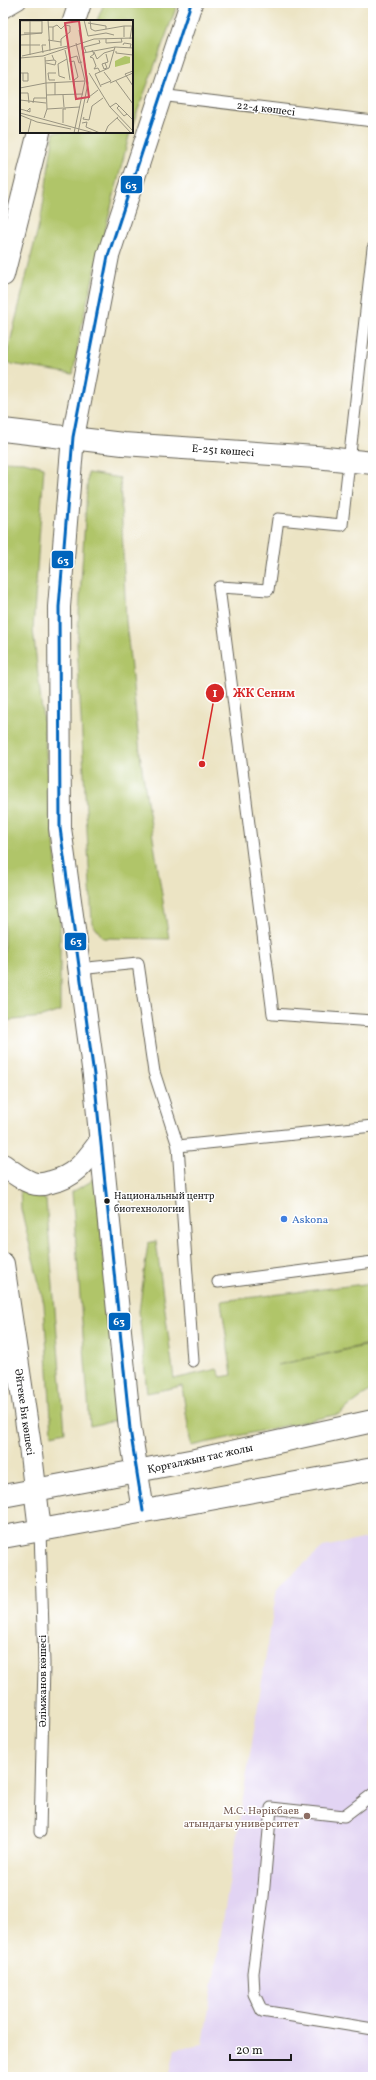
<svg xmlns="http://www.w3.org/2000/svg" width="376" height="2080" font-family="Vollkorn,serif">
  <style>
    .built { fill: #e2d4f3 }
    .green { fill: #b0c569; stroke: #667042 }
    .lines { fill: none; stroke-linecap: round; stroke-linejoin: round }
    .lane-casing { stroke: #656257; stroke-width: 13 }
    .street-casing { stroke: #656257; stroke-width: 24 }
    .secondary-casing { stroke: #656257; stroke-width: 24 }
    .primary-casing { stroke: #656257; stroke-width: 24 }
    .lane { stroke: #fff; stroke-width: 11 }
    .street { stroke: #fff; stroke-width: 22 }
    .secondary { stroke: #fff; stroke-width: 22 }
    .primary { stroke: #fff; stroke-width: 22 }
    .bus-1-casing { stroke: #fff; stroke-width: 6 }
    .bus-1 { stroke: #0065bd; stroke-width: 3 }
    .bus-dot { fill: #1c1c1c; stroke: #fff; stroke-width: 1.5 }
    .shop-dot { fill: #3f7fe0; stroke: #fff; stroke-width: 1.5 }
    .education-dot { fill: #8d6e63; stroke: #fff; stroke-width: 1.5 }
    .labels { text-anchor: middle; stroke-width: 3; stroke-linejoin: round; paint-order: stroke }
    .bus-label { font-size: 10px; fill: #1c1c1c; stroke: #fff; text-anchor: start }
    .street-label { font-size: 11px; fill: #1c1c1c; stroke: #fff }
    .shop-label { font-size: 11px; fill: #366cbe; stroke: #fff; text-anchor: start }
    .education-label { font-size: 11px; fill: #785e54; stroke: #fff; text-anchor: end }
    .inset-road { fill: none; stroke: #999481; stroke-width: 1 }
    .view { fill: #d1495b; fill-opacity: 0.15; stroke: #d1495b; stroke-width: 2 }
    .inset-edge { fill: none; stroke: #1c1c1c; stroke-width: 2 }
    .leader { fill: none; stroke: #d62828; stroke-width: 1.5 }
    .callout-dot { fill: #d62828; stroke: #fff; stroke-width: 1.5 }
    .mark-label { font-size: 12px; text-anchor: middle; font-weight: bold; fill: #fff }
    .callout-label { font-size: 12px; text-anchor: middle; font-weight: bold; fill: #d62828; stroke: #fff; stroke-width: 3; stroke-linejoin: round; paint-order: stroke }
    .line-badge { stroke: #fff; stroke-width: 1.5 }
    .badge-label { font-size: 11px; text-anchor: middle; font-weight: bold; fill: #fff }
  </style>
  <rect width="100%" height="100%" fill="#fff"/>
  <filter id="ink" filterUnits="userSpaceOnUse"><feTurbulence type="fractalNoise" baseFrequency=".025" numOctaves="2"/><feDisplacementMap in="SourceGraphic" scale="8" xChannelSelector="R" yChannelSelector="G"/><feConvolveMatrix kernelMatrix="1 2 1 2 8 2 1 2 1" color-interpolation-filters="sRGB"/></filter>
  <filter id="wash" filterUnits="userSpaceOnUse"><feTurbulence type="fractalNoise" baseFrequency=".012" numOctaves="4" result="noise"/><feDisplacementMap in="SourceGraphic" scale="16" xChannelSelector="R" yChannelSelector="G"/><feGaussianBlur stdDeviation="0.9" result="paint"/><feColorMatrix in="noise" values="0 0 0 0 0 0 0 0 0 0 0 0 0 0 0 0 0 1.4 0 .05"/><feComposite in="paint" operator="in"/></filter>
  <g filter="url(#wash)">
    <rect width="100%" height="100%" fill="#ece4c4"/>
    <polygon class="built" points="373,1537 373,2077 169,2077 175,2049 203,2044 277,1588 323,1547"/>
    <g class="green">
      <polygon points="104,3 178,3 132,126 132,21 97,21"/>
      <polygon points="54,132 130,132 83,318 73,374 5,363 42,212"/>
      <polygon points="3,461 24,462 44,467 33,629 44,729 60,908 60,1011 42,1017 4,1021"/>
      <polygon points="88,473 120,478 126,621 141,762 169,939 103,938 92,923 77,644"/>
      <polygon points="96,1175 119,1420 90,1426 72,1192 90,1182"/>
      <polygon points="20,1187 46,1200 65,1432 52,1435 44,1304 21,1209"/>
      <polygon points="156,1241 174,1379 217,1369 221,1377 232,1375 221,1301 373,1283 373,1343 278,1365 373,1344 373,1388 339,1414 191,1446 182,1386 147,1393 139,1312 148,1243"/>
    </g>
  </g>
  <g filter="url(#ink)">
    <g class="lines">
      <g class="lane-casing">
        <g id="lane">
          <polyline points="3,13 20,3"/>
          <polyline points="160,95 373,121"/>
          <polyline points="373,248 342,525 278,519 268,590 219,587 273,1014 373,1021"/>
          <polyline points="78,969 138,963 154,1072 178,1146 373,1126"/>
          <polyline points="178,1146 193,1361"/>
          <polyline points="218,1282 373,1262"/>
          <polyline points="40,1530 44,1664 40,1832"/>
          <polyline points="373,1794 344,1816 271,1808 263,1897 253,1973 254,1994 262,2011 373,2029"/>
        </g>
      </g>
      <g class="street-casing">
        <polyline id="street" points="3,430 123,444 316,457 373,463"/>
      </g>
      <g class="secondary-casing">
        <g id="secondary">
          <polyline points="74,21 80,3"/>
          <polyline points="3,275 39,132"/>
          <path d="M3,1165C12,1172 21,1179 32,1183C38,1185 45,1184 51,1182C75,1177 86,1161 100,1142"/>
          <polyline points="3,1264 30,1446 40,1530"/>
          <polyline points="143,1511 130,1429 94,1075 60,828 59,607 73,437 108,256 191,3"/>
        </g>
      </g>
      <g class="primary-casing">
        <g id="primary">
          <polyline points="3,1496 195,1460 373,1421"/>
          <polyline points="3,1537 373,1469"/>
        </g>
      </g>
      <use href="#lane" class="lane"/>
      <use href="#street" class="street"/>
      <use href="#secondary" class="secondary"/>
      <use href="#primary" class="primary"/>
      <g class="bus-1-casing">
        <polyline id="bus-1" points="143,1511 130,1429 94,1075 60,828 59,607 73,437 108,256 191,3"/>
      </g>
      <use href="#bus-1" class="bus-1"/>
    </g>
  </g>
  <circle class="bus-dot" cx="107" cy="1201" r="3.5"/>
  <circle class="shop-dot" cx="284" cy="1219" r="4"/>
  <circle class="education-dot" cx="307" cy="1816" r="4"/>
  <g class="labels">
    <g class="bus-label">
      <text x="114" y="1199">Национальный центр<tspan x="114" dy="13">биотехнологии</tspan></text>
    </g>
    <g class="street-label">
      <text transform="translate(266 108) rotate(7)" y="4">22-4 көшесі</text>
      <text transform="translate(223 450) rotate(4)" y="4">Е-251 көшесі</text>
      <text transform="translate(25 1412) rotate(82)" y="4">Әйтеке Би көшесі</text>
      <text transform="translate(200 1458) rotate(-12)" y="4">Қорғалжын тас жолы</text>
      <text transform="translate(42 1681) rotate(-90)" y="4">Әлімжанов көшесі</text>
    </g>
    <g class="shop-label">
      <text x="292" y="1223">Askona</text>
    </g>
    <g class="education-label">
      <text x="299" y="1814">М.С. Нәрікбаев<tspan x="299" dy="13">атындағы университет</tspan></text>
    </g>
  </g>
  <g transform="translate(20 20)">
    <rect width="113" height="113" fill="#ece4c4"/>
    <path d="M105,36L110,37V43L95,47V41Z" fill="#b0c569"/>
    <path class="inset-road" d="M10,0V35M28,0L30,31M64,0L68,16M70,0L71,9L75,11L104,6M0,1H22V13M68,3L86,6V9M28,7H33V20M33,7L37,5L41,9L45,5L50,6V12L41,19V26M4,13H22M0,15L22,13M68,16L86,13L94,15M104,17V6H113M86,19V23L102,22L101,18M110,19L112,6M28,20L41,22M0,25H20M103,25L104,23L111,24L110,28M72,30L74,34L70,37L73,38L76,46L74,49L78,48L80,52M96,31V33L113,35M66,32L64,27L80,23L79,20M74,32L77,39L84,33L94,30M23,33L22,25H26M63,33L95,27L113,28M2,36L48,26M0,38L23,36L74,19L113,18M47,39L50,60M25,41L34,40L32,35M26,43L35,45L36,41L34,40M85,43L87,48L84,49L82,44L88,42L86,34M113,51L105,54L113,66M0,53H8V61H3V53M69,53L90,87L113,111M45,58L39,56L38,44L47,39L45,30M35,60H29L28,53H36M96,61L113,84M35,62V75M90,63L113,53M81,65L91,61L84,52M81,67L75,54L89,48L95,27M0,68L26,63L65,61M0,73H8L9,83M26,75L63,74M43,75L44,87M55,75L54,60L58,57L54,41L50,42V38L57,36L59,43L62,42M0,80L26,83M13,83L14,78H26M67,83L69,77L78,70M99,86L97,88L104,96L107,94M90,87L96,83L113,100M0,89L4,90L10,92V88L7,91M27,89L60,87M0,93L74,113M0,95L17,102L51,109M64,97L63,99L69,100L72,86L83,78M24,98L27,89L25,37M97,98L111,113M43,103V89H46M62,103L67,102L66,107L80,113M8,113L11,100M54,113L65,61L56,23M58,113L68,63L59,10M85,113L88,106L98,97"/>
    <path class="view" d="M59,1L69,77L56,79L45,3Z"/>
    <rect width="113" height="113" class="inset-edge"/>
  </g>
  <path class="leader" d="M202 764L215 693"/>
  <g class="callout-dot">
    <circle cx="202" cy="764" r="4"/>
    <circle cx="215" cy="693" r="10"/>
  </g>
  <g class="mark-label">
    <text x="215" y="697">1</text>
  </g>
  <g class="callout-label">
    <text x="264" y="697">ЖК Сеним</text>
  </g>
  <g class="line-badge">
    <rect x="120" y="175" width="23" height="19" rx="4" fill="#0065bd"/>
    <rect x="51" y="550" width="23" height="19" rx="4" fill="#0065bd"/>
    <rect x="64" y="932" width="23" height="19" rx="4" fill="#0065bd"/>
    <rect x="108" y="1312" width="23" height="19" rx="4" fill="#0065bd"/>
  </g>
  <g class="badge-label">
    <text x="131" y="189">63</text>
    <text x="63" y="564">63</text>
    <text x="76" y="945">63</text>
    <text x="119" y="1325">63</text>
  </g>
  <rect width="376" height="2080" fill="none" stroke="#fff" stroke-width="16"/>
  <path d="M230 2054v6h61v-6" fill="none" stroke="#1c1c1c" stroke-width="2"/>
  <text x="236" y="2054" font-size="12" fill="#1c1c1c" stroke="#ffffff" stroke-width="3" paint-order="stroke">20 m</text>
</svg>
